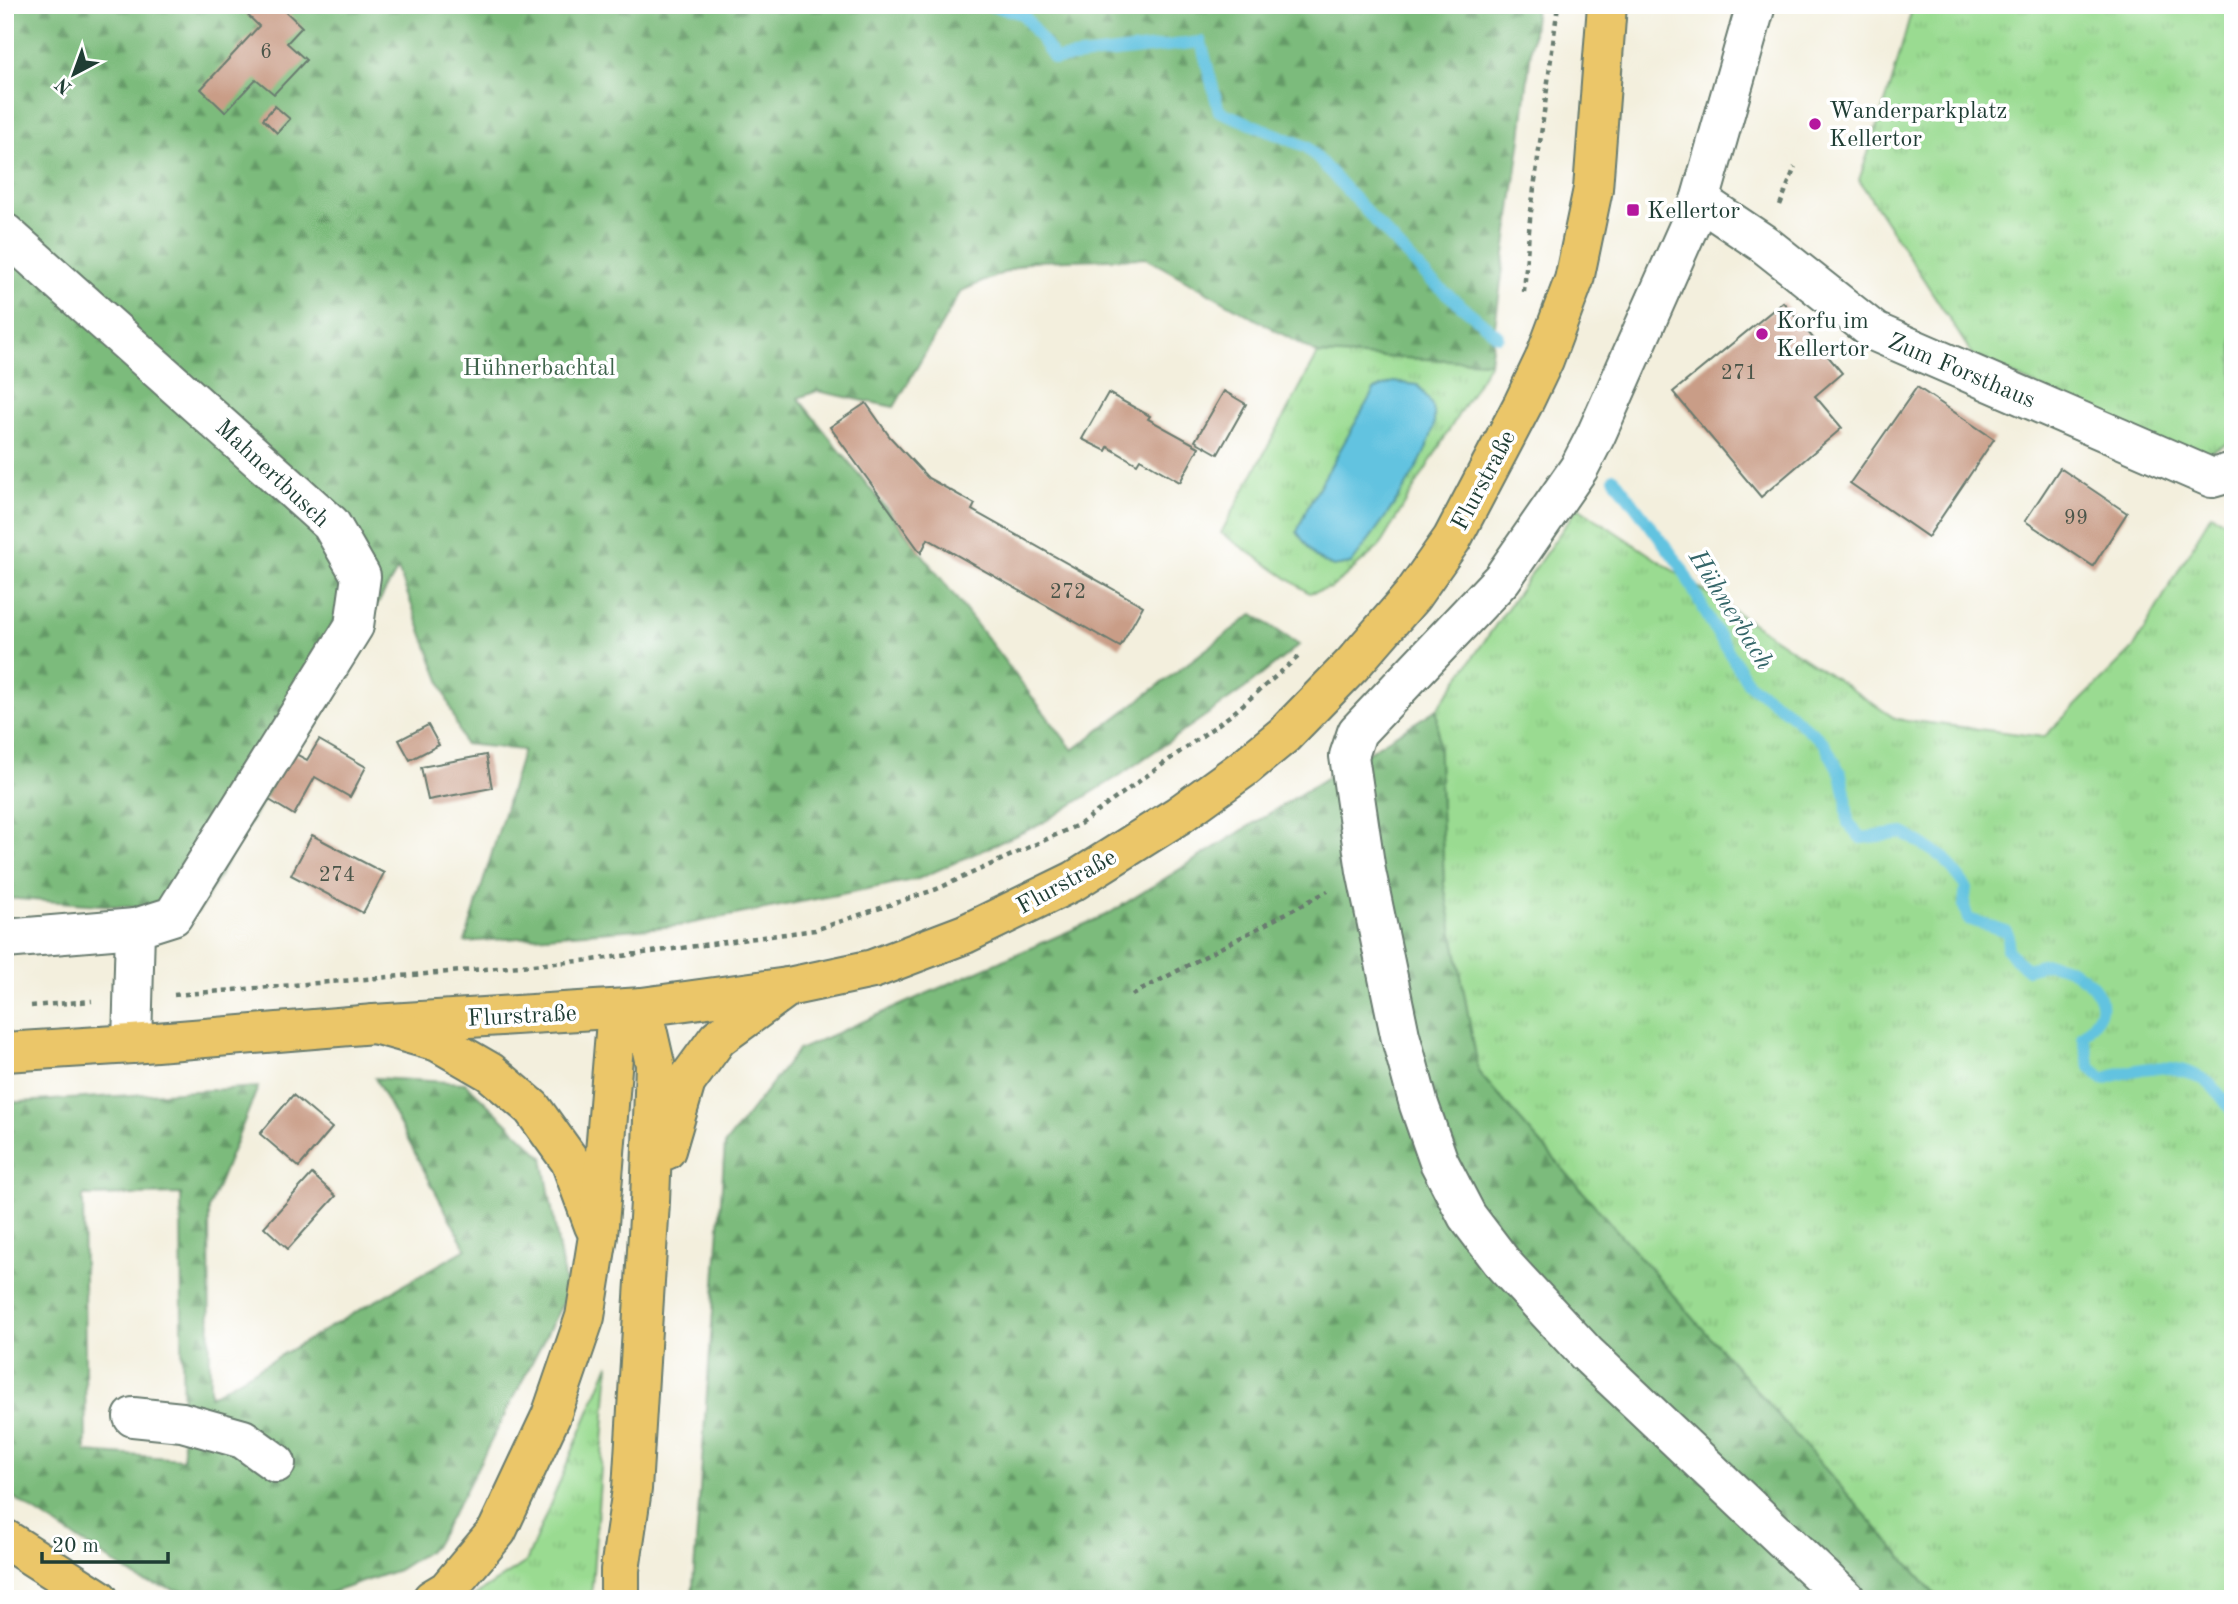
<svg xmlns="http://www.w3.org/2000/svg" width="2238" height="1604" font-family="'Old Standard TT',serif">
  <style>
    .grass { fill: url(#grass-tufts); stroke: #5c8c62; stroke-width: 2 }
    .forest { fill: url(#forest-firs); stroke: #4d7c58; stroke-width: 2; fill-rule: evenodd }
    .water { fill: #62c3e0; stroke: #40808a; stroke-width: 2 }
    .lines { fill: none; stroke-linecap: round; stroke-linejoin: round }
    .stream { stroke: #62c3e0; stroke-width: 12 }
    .building { fill: #c99d87 }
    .minor-casing { stroke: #697b6f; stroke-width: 42 }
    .major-casing { stroke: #697b6f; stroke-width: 42 }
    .highway-casing { stroke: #697b6f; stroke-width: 42 }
    .path { stroke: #697b6f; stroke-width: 4.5; stroke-dasharray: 5 5; stroke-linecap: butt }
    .minor { stroke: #fff; stroke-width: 38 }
    .major { stroke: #ebc669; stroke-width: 38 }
    .highway { stroke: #ebc669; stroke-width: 38 }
    .poi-dot { fill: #b5179e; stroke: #fff; stroke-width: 2.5 }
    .labels { text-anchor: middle; stroke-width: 7; stroke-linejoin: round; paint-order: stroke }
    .number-label { font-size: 21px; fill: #4a5549 }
    .poi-label { font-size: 24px; fill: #1f3d34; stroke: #fff; text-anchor: start }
    .park-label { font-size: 24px; fill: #3e644b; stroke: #fff }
    .street-label { font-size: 24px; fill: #1f3d34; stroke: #fff }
    .water-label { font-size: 26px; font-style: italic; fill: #336568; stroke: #fff }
  </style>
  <defs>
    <pattern id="grass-tufts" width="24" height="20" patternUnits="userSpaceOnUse" patternTransform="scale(1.75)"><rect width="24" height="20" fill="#9adb91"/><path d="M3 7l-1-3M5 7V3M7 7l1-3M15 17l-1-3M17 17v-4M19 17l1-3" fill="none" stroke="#84bd7e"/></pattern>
    <pattern id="forest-firs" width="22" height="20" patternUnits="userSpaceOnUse" patternTransform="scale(1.75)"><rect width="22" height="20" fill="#7bbb7b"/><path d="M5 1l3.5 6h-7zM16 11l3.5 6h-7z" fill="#649966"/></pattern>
  </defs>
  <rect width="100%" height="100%" fill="#fff"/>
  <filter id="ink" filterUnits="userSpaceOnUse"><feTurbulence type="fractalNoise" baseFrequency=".0143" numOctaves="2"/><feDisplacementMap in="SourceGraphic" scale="14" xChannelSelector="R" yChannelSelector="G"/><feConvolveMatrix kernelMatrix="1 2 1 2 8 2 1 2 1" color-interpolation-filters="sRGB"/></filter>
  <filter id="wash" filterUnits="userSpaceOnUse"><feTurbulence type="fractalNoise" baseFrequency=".00686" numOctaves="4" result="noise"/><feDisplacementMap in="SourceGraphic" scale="28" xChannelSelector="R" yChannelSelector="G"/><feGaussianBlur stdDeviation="1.57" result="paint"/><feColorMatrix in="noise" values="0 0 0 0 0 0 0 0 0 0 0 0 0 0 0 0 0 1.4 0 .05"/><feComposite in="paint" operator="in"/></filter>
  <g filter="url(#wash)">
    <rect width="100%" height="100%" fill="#f3efdd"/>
    <g class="grass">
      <polygon points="1913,5 2233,5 2233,441 2195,458 1974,357 1859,180 1892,82"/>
      <polygon points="1318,354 1490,362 1379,547 1331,588 1309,593 1221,533"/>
      <polygon points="1578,507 1896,719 2044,737 2133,649 2211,514 2233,525 2233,1599 1939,1599 1479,1073 1444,885 1437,709"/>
      <polygon points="609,1364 591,1599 469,1599 526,1562"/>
    </g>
    <g class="forest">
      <polygon points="5,5 1536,5 1521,138 1490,362 1318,354 1146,258 1031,261 961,291 894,407 817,391 798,398 916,546 1073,750 1253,614 1299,645 1244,689 1119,776 1039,825 918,879 678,926 465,942 523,750 464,744 398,569 198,912 5,898"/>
      <polygon points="1437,709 1444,885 1479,1073 1939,1599 692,1599 725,1144 798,1050 1108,914"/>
      <path d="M375,1078L465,1083L543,1157L567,1295L462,1497L434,1547L398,1570L321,1596L303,1599H214L142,1581L5,1492V1103L258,1087L209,1208L210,1396L466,1249ZM181,1194L183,1459L86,1452L83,1196Z"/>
    </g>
    <path class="water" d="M1393,382L1418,385C1422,392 1431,400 1433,408C1445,444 1373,534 1351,564L1333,567L1316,558L1297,532L1307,508L1374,390Z"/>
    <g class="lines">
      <g class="stream">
        <polyline points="987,5 1023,14 1055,59 1201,42 1219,111 1307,147 1429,279 1498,336"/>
        <path d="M1614,478L1680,565L1711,623L1748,683L1788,712L1824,743L1841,774L1846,797L1848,823L1861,838L1904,833L1944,858L1966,887L1964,906L1968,919L2006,931L2009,937L2007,949L2017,961L2027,969C2034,967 2042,964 2049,964C2070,964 2109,989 2100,1013C2097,1021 2088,1030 2083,1036L2090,1067L2103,1079C2137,1068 2170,1060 2203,1079C2215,1086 2225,1102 2233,1112"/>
        <path d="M2233,1147C2222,1165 2228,1190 2233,1209"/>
        <polyline points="2233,1219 2233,1240"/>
      </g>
    </g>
    <g id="blocks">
      <g class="building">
        <polygon points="237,5 279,5 302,27 287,43 306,60 274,94 256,79 225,112 201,89 259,26"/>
        <polygon points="275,106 290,119 277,133 263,119"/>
        <polygon points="1783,302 1842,373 1815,396 1842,428 1761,497 1673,392"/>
        <polygon points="1917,387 1994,439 1928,537 1850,483"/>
        <polygon points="1224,391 1246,404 1218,454 1195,441"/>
        <polygon points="1108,393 1150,416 1148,419 1199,447 1180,482 1140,459 1137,464 1108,447 1106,451 1082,439"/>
        <polygon points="866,403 890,437 928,478 975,504 972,510 1143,606 1120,647 928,539 921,553 830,427"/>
        <polygon points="2060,468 2127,513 2093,566 2025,521"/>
        <polygon points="428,725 439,745 410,760 399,740"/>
        <polygon points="319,740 366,767 350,797 315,777 294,815 266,798 292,752 307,760"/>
        <polygon points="486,755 492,788 428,800 421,767"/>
        <polygon points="312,835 384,873 363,913 291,875"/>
        <polygon points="293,1095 332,1128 299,1167 260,1134"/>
        <polygon points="312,1174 336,1196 288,1249 264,1227"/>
      </g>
    </g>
  </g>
  <g filter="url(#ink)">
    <use href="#blocks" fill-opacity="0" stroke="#697b6f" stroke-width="2"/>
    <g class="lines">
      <g class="minor-casing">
        <g id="minor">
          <polyline points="1756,5 1700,201 1596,435 1579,468 1502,579 1357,732 1349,756 1366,871 1400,1035 1419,1105 1439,1162 1467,1216 1505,1266 1586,1353 1846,1599"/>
          <polyline points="1700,201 1764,244 1875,332 2212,478 2233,472"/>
          <polyline points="5,233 331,524 361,576 354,626 173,916 135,928 132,1044"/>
          <polyline points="5,939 135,928"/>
          <polyline points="133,1417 182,1422 243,1439 276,1463"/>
        </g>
      </g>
      <g class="major-casing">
        <polyline id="major" points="5,1052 132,1044 374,1024 642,1007 788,987 873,969 965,934 1074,881 1179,815 1244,768 1284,735 1352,665 1412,596 1452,539 1523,404 1544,360 1574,280 1593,189 1607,5"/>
      </g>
      <g class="highway-casing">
        <g id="highway">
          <polyline points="374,1024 438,1042 490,1072 532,1108 570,1161 594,1226"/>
          <polyline points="666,1150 686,1082 718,1038 788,987"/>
          <polyline points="5,1539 99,1599"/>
          <polyline points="432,1599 447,1590 497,1531 551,1416 585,1317 598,1236 617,1009"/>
          <polyline points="620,1599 620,1570 632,1489 650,1202 655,1064 642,1007"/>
        </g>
      </g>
      <g class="path">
        <polyline points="1780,205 1795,167"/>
        <polyline points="1524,292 1530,219 1558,5"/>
        <polyline points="174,995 592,960 815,930 937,889 1080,824 1231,715 1298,657"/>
        <polyline points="1132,995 1328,891"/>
        <polyline points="31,1006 92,1001"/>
      </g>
      <use href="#minor" class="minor"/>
      <use href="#major" class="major"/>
      <use href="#highway" class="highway"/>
    </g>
  </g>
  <g class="poi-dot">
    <circle cx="1815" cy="124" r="7"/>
    <rect x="1626" y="203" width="14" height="14" rx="3.5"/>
    <circle cx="1762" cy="334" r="7"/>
  </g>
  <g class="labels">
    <g class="number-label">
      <text x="266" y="58">6</text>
      <text x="1739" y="379">271</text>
      <text x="2076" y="524">99</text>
      <text x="1068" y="598">272</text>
      <text x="337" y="881">274</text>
    </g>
    <g class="poi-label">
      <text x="1829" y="118">Wanderparkplatz<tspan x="1829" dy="28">Kellertor</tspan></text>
      <text x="1647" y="218">Kellertor</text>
      <text x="1776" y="328">Korfu im<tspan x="1776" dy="28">Kellertor</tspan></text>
    </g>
    <g class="park-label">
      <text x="539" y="375">Hühnerbachtal</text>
    </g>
    <g class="street-label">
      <text transform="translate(1962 370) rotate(23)" y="8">Zum Forsthaus</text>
      <text transform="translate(273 473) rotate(43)" y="8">Mahnertbusch</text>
      <text transform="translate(1483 480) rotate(-62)" y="8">Flurstraße</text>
      <text transform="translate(1066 881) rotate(-29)" y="8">Flurstraße</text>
      <text transform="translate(522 1015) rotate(-3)" y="8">Flurstraße</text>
    </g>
    <g class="water-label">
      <text transform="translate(1732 609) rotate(58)" y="9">Hühnerbach</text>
    </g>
  </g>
  <rect width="2238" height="1604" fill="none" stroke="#fff" stroke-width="28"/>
  <g transform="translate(74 74) rotate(221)" stroke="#ffffff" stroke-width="5" paint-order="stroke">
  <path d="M0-5L12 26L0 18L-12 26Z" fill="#1f3d34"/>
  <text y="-10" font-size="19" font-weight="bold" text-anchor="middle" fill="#1f3d34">N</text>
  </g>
  <path d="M42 1552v10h126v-10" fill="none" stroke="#1f3d34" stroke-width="3.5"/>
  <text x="52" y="1552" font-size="21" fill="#1f3d34" stroke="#ffffff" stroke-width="5" paint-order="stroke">20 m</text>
</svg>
